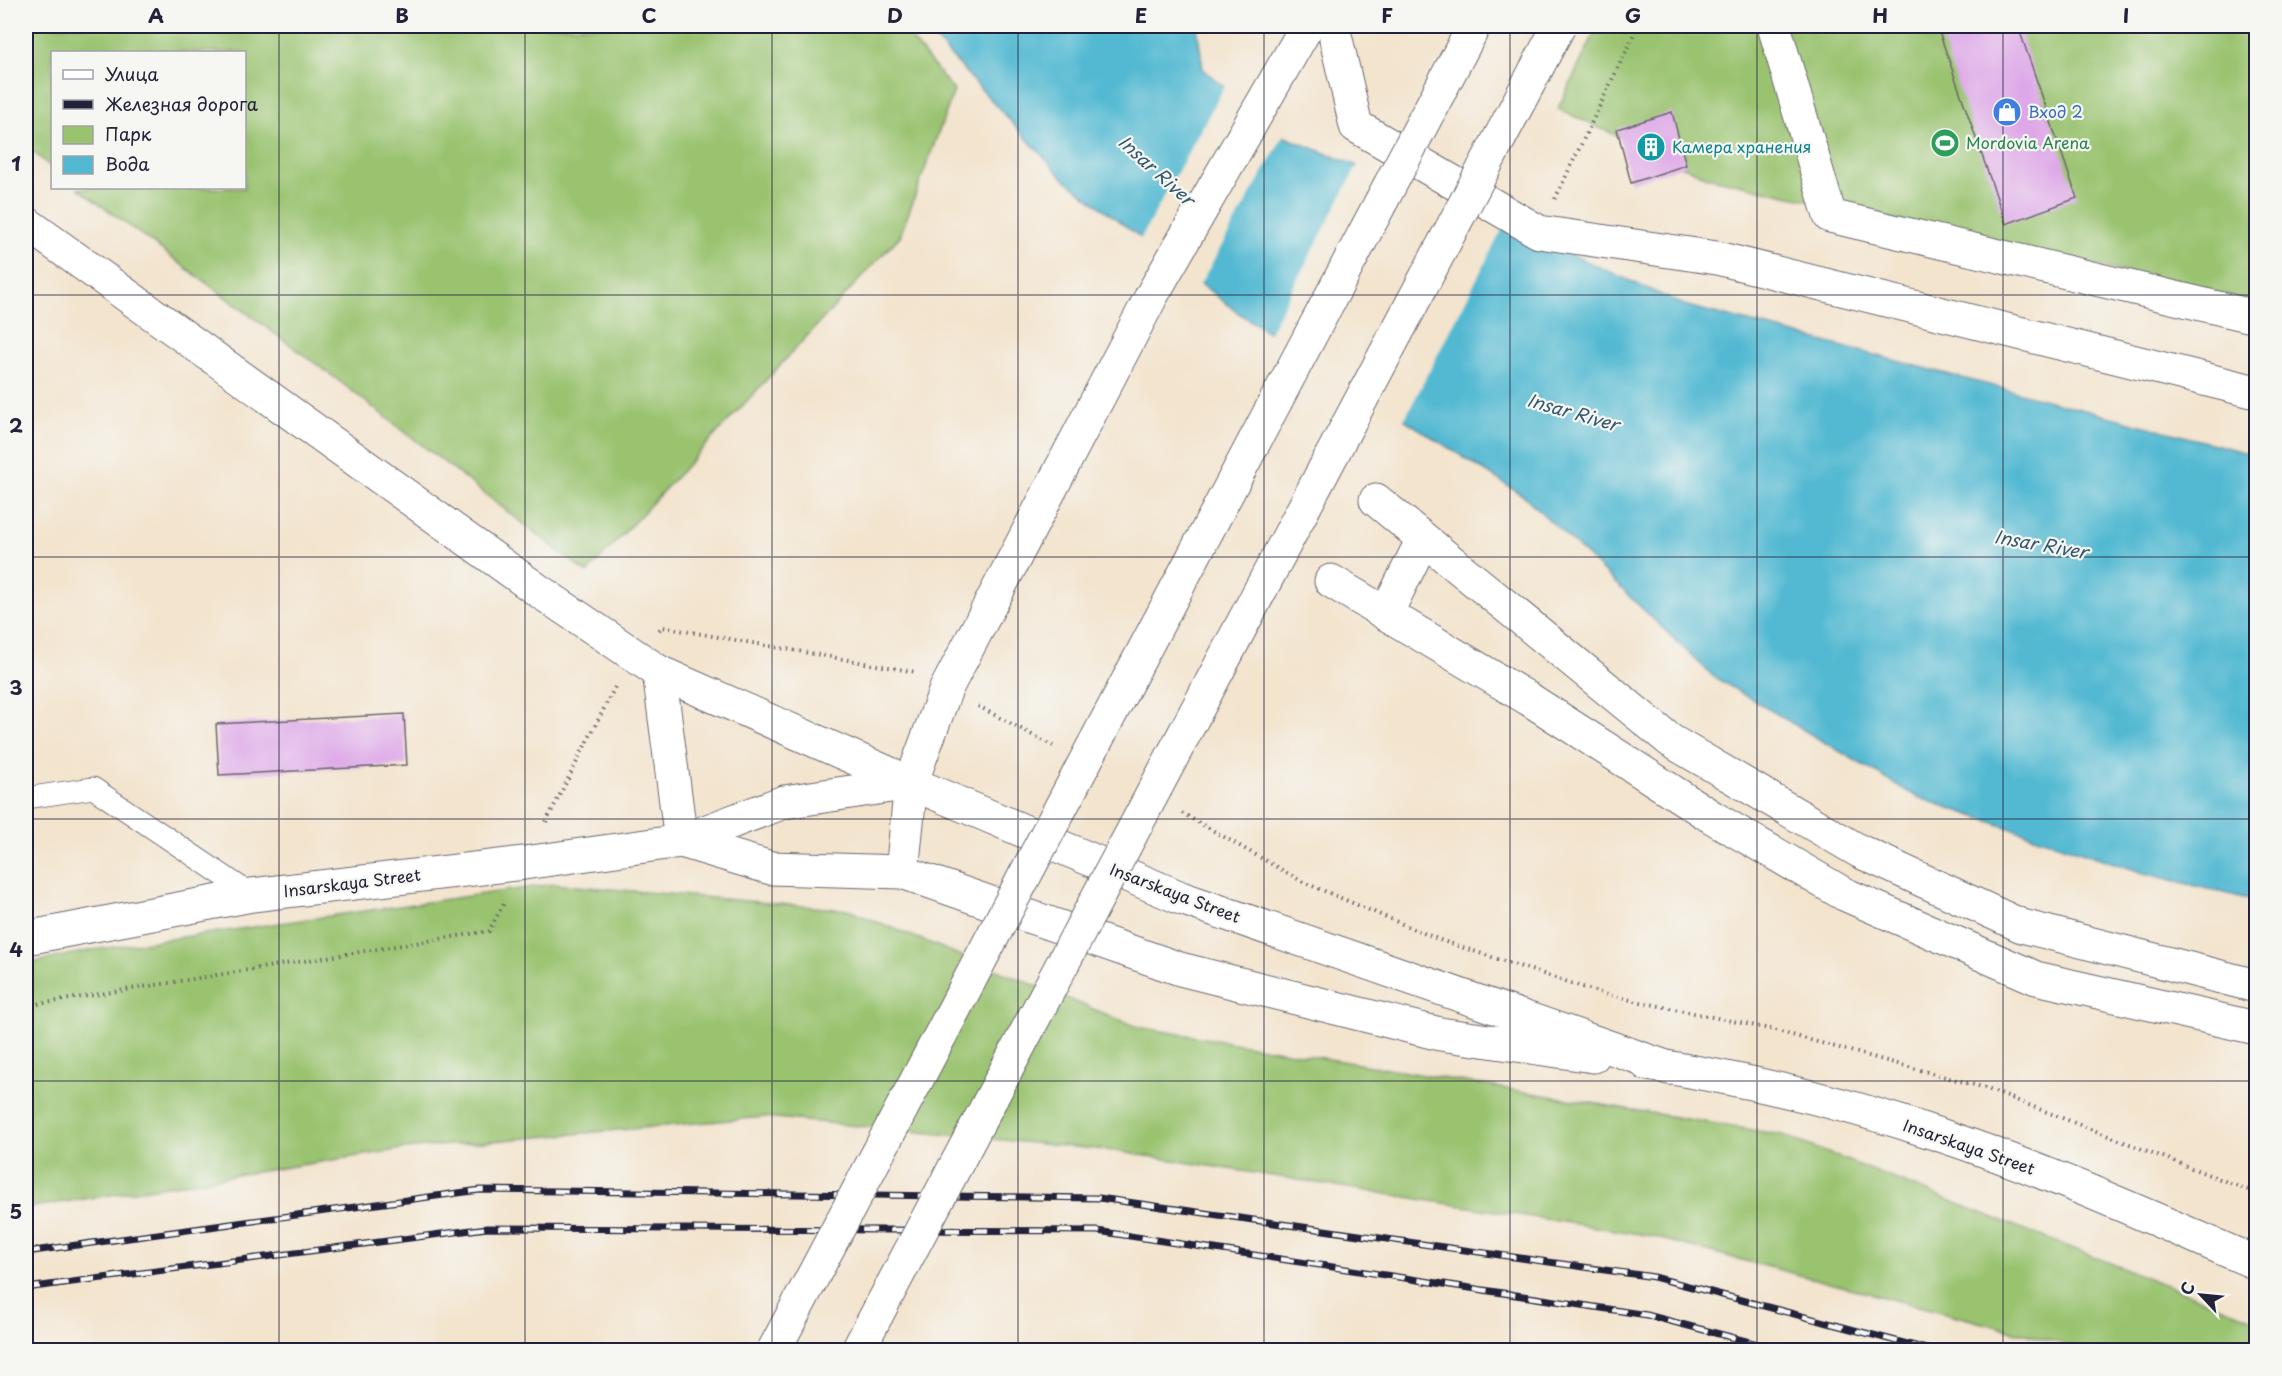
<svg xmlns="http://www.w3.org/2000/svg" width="2282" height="1376" font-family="'Playpen Sans',sans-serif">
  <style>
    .green { fill: #9ac370; stroke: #5e7256; stroke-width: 1.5 }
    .water { fill: #53b9d2; stroke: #3a6e86; stroke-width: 1.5 }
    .pier { fill: #f3e4ce }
    .building { fill: #dea8e8 }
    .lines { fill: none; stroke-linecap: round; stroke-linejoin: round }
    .lane-casing { stroke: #6b666e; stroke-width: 23 }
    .street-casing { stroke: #6b666e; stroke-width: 35 }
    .secondary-casing { stroke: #6b666e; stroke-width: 35 }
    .path { stroke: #6b666e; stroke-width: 4; stroke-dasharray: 1.5 4.5; stroke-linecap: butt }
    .lane { stroke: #fff; stroke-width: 21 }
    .street { stroke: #fff; stroke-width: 33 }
    .secondary { stroke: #fff; stroke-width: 33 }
    .rail-casing { stroke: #22223b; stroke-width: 7 }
    .rail { stroke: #f6f6f2; stroke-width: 4.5; stroke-dasharray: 14; stroke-linecap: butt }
    .primary-bridge-casing { stroke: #6b666e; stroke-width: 35; stroke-linecap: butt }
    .primary-bridge { stroke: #fff; stroke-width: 33 }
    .grid { fill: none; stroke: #22223b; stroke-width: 1.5; stroke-opacity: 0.55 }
    .labels { text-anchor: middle; stroke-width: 4.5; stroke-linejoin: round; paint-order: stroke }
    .shop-label { font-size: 16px; fill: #366cbe; stroke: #f6f6f2; text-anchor: start }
    .leisure-label { font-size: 16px; fill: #27864d; stroke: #f6f6f2; text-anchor: start }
    .culture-label { font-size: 16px; fill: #0d838f; stroke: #f6f6f2; text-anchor: start }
    .street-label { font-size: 16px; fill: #22223b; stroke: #f6f6f2 }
    .water-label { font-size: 18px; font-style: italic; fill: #335770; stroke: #f6f6f2 }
    .neatline { fill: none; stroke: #22223b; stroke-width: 2 }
    .grid-label { font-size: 20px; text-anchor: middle; font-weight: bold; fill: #22223b }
  </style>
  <rect width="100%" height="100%" fill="#f6f6f2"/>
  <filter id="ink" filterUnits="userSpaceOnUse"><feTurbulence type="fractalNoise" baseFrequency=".0167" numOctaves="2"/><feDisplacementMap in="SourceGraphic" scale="12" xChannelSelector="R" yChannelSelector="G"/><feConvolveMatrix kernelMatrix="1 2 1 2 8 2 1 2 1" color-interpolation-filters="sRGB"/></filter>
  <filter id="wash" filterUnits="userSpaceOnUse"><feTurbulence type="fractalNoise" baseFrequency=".008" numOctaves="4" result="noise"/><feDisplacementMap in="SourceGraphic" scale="24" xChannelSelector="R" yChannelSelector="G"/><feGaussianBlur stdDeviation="1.35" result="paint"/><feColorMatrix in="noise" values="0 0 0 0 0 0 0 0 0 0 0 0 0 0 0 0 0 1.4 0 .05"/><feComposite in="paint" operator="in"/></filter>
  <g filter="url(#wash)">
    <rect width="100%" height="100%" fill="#f3e4ce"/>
    <g class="green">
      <polygon points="26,26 901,26 954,91 900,236 587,573 343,384 78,188 244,188 244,52 52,52 52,168 26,146"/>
      <polygon points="1598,26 2256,26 2256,302 1707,177 1558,109"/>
      <polygon points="554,884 848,910 1138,1027 1782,1135 2256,1320 2256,1350 2087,1350 1646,1235 1115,1151 765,1117 403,1149 26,1208 26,964 92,950"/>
    </g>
    <polygon class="water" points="923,26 1197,26 1203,69 1285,137 1503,224 1684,305 2256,455 2256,901 2144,873 1917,797 1714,677 1524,496 1240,314 1063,178"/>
    <g class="pier">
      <polygon points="1226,84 1285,133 1199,286 1140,240"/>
      <polygon points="1359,163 1506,222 1403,422 1268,335"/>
    </g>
    <g id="blocks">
      <g class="building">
        <polygon points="1937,26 2018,26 2077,198 2006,224"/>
        <polygon points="1672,112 1686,165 1631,183 1617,129"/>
        <polygon points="404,714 407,765 219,775 216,724"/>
      </g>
    </g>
  </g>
  <g filter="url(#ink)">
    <use href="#blocks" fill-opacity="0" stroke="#6b666e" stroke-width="1.5"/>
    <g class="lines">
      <g class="lane-casing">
        <polyline id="lane" points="26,798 93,788 252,895"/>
      </g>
      <g class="street-casing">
        <g id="street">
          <polyline points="1774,26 1830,216 2256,317"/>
          <polyline points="1336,39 1356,126 1539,232 1717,258 2256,392"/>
          <polyline points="26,223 536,589 659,672 911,783"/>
          <polyline points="1376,500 1671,741 1859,851 2022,926 2256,986"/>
          <polyline points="1331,581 1529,699 1712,817 1844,894 2036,978 2256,1028"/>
          <polyline points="1386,614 1423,539"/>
          <polyline points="659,672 681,841"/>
          <polyline points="902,872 911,783 946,689 1152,295 1307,26"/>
        </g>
      </g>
      <g class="secondary-casing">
        <g id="secondary">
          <polyline points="681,841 771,868 902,872 1180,969 1440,1034 1593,1056"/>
          <polyline points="26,938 252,895 524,863 681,841 784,802 911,783 1181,898 1669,1068"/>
          <path d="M1647,1064C1745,1079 1846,1103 1940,1135C2048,1171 2152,1218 2256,1263"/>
        </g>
      </g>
      <g class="path">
        <polyline points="1555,199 1638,26"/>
        <polyline points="659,630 662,627 916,672"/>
        <polyline points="978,706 1053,746"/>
        <polyline points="1182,813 1303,882 1440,940 1607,995 1770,1029 1982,1087 2256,1193"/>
        <polyline points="546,822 616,685"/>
        <polyline points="26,1006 489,931 505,901"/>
      </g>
      <use href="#lane" class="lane"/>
      <use href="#street" class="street"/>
      <use href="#secondary" class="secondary"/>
      <g class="rail-casing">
        <g id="rail">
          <polyline points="26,1252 480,1190 1099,1198 1654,1277 1930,1350"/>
          <polyline points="26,1288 487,1228 1097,1231 1647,1315 1780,1350"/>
        </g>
      </g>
      <use href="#rail" class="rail"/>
      <g class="primary-bridge-casing">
        <g id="primary-bridge">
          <polyline points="774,1350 1474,26"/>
          <polyline points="858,1350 1559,26"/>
        </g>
      </g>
      <use href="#primary-bridge" class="primary-bridge"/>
    </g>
  </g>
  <path class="grid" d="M279,26V1350M525,26V1350M772,26V1350M1018,26V1350M1264,26V1350M1510,26V1350M1757,26V1350M2003,26V1350M26,295H2256M26,557H2256M26,819H2256M26,1081H2256"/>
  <defs>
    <g id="shop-disc" transform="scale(1.5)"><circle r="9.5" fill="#3f7fe0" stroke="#f6f6f2"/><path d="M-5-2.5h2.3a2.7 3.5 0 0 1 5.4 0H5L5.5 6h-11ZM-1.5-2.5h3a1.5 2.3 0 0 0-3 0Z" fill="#fff"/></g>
    <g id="stadium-disc" transform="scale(1.5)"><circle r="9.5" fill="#2e9e5b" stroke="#f6f6f2"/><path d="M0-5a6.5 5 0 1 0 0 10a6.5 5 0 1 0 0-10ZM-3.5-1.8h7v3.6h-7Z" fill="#fff"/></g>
    <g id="building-disc" transform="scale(1.5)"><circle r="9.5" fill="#0f9aa8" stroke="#f6f6f2"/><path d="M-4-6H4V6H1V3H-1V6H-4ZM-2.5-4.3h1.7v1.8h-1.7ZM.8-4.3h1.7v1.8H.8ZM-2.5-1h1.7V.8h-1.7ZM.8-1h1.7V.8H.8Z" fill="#fff"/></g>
  </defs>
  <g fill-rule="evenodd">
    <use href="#shop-disc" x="2007" y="112"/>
    <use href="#stadium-disc" x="1945" y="143"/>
    <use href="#building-disc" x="1651" y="147"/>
  </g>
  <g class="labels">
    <g class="shop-label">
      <text x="2028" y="118">Вход 2</text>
    </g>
    <g class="leisure-label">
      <text x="1966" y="149">Mordovia Arena</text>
    </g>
    <g class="culture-label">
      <text x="1672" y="153">Камера хранения</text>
    </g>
    <g class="street-label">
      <text transform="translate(352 883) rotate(-7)" y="6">Insarskaya Street</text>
      <text transform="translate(1175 893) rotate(21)" y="6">Insarskaya Street</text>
      <text transform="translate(1969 1147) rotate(19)" y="6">Insarskaya Street</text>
    </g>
    <g class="water-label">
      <text transform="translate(1156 171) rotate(42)" y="6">Insar River</text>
      <text transform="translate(1573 413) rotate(16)" y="6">Insar River</text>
      <text transform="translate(2041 545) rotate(10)" y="6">Insar River</text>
    </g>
  </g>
  <rect width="2282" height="1376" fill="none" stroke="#f6f6f2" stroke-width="66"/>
  <rect x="51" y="51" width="195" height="138" fill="#f6f6f2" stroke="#a1a1a9" stroke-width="1.5"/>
  <rect x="63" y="70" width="30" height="9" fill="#ffffff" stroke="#a1a1a9" stroke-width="1.5"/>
  <text x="105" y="81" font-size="18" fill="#22223b">Улица</text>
  <rect x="63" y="100" width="30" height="9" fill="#22223b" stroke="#a1a1a9" stroke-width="1.5"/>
  <text x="105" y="111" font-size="18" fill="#22223b">Железная дорога</text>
  <rect x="63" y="126" width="30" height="18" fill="#9ac370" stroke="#a1a1a9" stroke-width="1.5"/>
  <text x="105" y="141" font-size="18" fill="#22223b">Парк</text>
  <rect x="63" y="156" width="30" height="18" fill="#53b9d2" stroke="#a1a1a9" stroke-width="1.5"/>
  <text x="105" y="171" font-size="18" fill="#22223b">Вода</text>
  <g transform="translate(2201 1295) rotate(296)" stroke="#f6f6f2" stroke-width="4.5" paint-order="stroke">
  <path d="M0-4.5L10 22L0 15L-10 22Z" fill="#22223b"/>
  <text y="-9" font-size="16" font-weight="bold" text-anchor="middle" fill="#22223b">С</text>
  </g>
  <rect x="33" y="33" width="2216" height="1310" class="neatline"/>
  <g class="grid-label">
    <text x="156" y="23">A</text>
    <text x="402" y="23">B</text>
    <text x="649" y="23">C</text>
    <text x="895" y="23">D</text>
    <text x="1141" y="23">E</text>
    <text x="1387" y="23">F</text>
    <text x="1633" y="23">G</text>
    <text x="1880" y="23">H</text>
    <text x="2126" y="23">I</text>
    <text x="16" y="171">1</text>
    <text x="16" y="433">2</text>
    <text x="16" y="695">3</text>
    <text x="16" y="957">4</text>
    <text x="16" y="1219">5</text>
  </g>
</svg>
